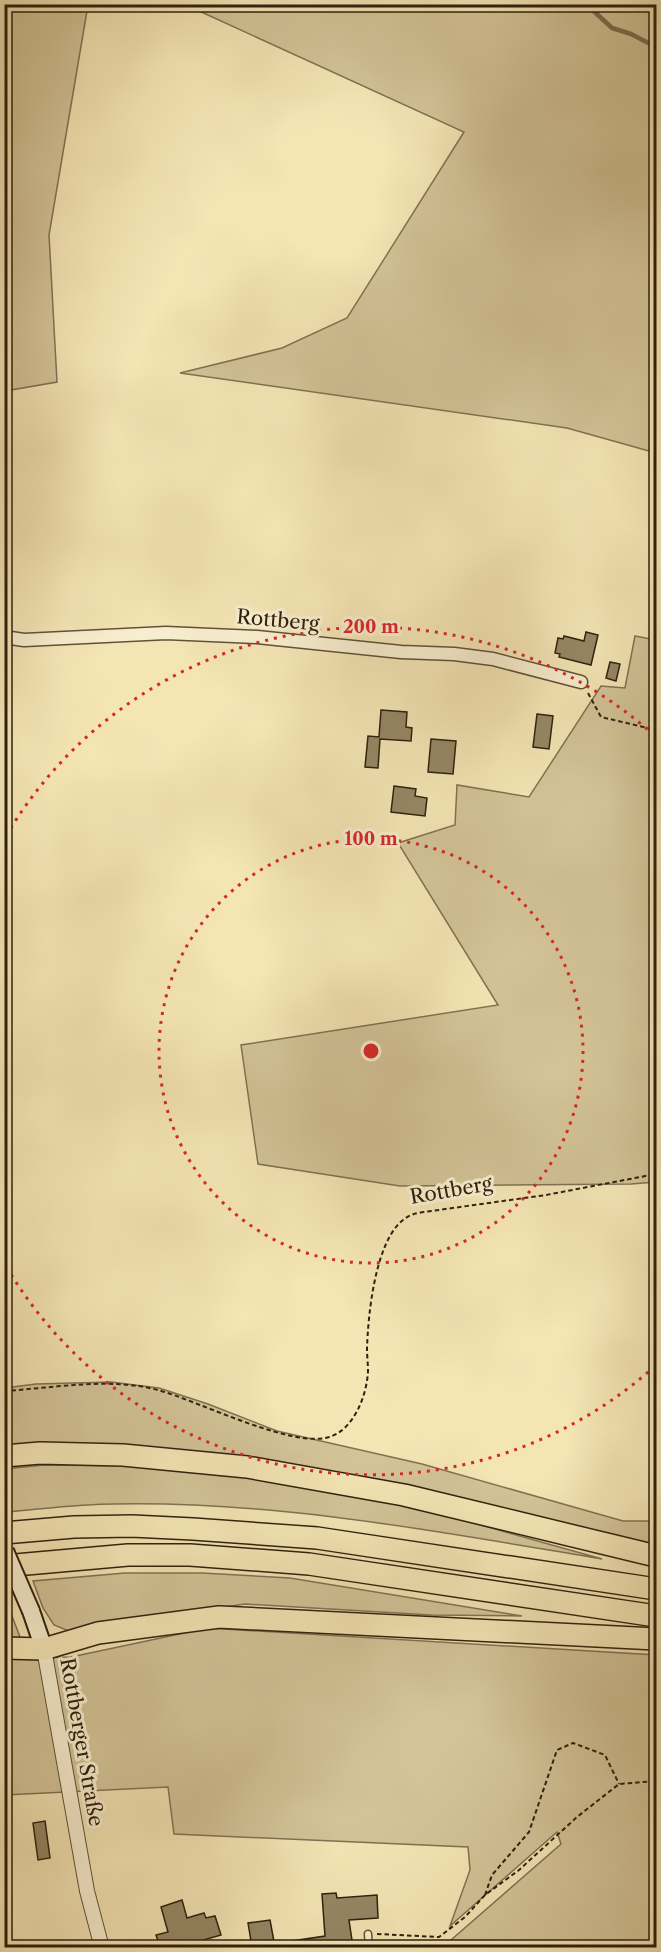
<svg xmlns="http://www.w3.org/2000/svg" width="661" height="1952" font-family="'Libre Caslon Text',serif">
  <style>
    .green { fill: #d3c498; stroke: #817252; stroke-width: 1.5 }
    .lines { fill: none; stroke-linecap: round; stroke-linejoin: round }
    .stream { stroke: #7d6e50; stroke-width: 4.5 }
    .building { fill: #958764; stroke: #2f210d; stroke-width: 1.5 }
    .service-casing { stroke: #605237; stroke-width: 9 }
    .minor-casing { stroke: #605237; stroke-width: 15 }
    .tertiary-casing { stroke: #605237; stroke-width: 16 }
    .secondary-casing { stroke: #2f210d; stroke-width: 20 }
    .motorway-casing { stroke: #2f210d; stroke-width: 24 }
    .path { stroke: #2f210d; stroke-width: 2; stroke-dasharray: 4.5 3; stroke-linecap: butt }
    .service { stroke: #f8eecf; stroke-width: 6 }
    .minor { stroke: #f8eecf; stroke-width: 12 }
    .tertiary { stroke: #f8eecf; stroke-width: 14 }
    .secondary { stroke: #f8eecf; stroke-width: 16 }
    .motorway { stroke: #f4e5b5; stroke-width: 21 }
    .secondary-bridge-casing { stroke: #2f210d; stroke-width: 20; stroke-linecap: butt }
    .secondary-bridge { stroke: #f8eecf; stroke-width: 16 }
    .ring { fill: none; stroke: #d62828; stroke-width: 3; stroke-dasharray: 3 6 }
    .labels { text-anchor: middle; stroke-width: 6; stroke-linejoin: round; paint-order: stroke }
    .street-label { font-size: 20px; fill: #2f210d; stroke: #f8eecf }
    .centre { fill: #d62828; stroke: #f8eecf; stroke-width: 3 }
    .ring-label { font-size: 18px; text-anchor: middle; font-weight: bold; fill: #d62828; stroke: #f8eecf; stroke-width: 6; stroke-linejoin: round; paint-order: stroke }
  </style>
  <rect width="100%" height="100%" fill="#f4e5b5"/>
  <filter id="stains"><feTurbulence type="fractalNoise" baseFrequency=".00333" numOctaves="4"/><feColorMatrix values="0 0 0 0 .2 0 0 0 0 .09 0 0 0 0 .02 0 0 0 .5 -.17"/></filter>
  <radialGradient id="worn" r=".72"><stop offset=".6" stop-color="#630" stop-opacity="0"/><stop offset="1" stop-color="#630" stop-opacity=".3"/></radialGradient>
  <g class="green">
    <polygon points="5,4 88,5 49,235 57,382 5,391"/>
    <polygon points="186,5 656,5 656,453 567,428 180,373 282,348 347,318 464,132"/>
    <polygon points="635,636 656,640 656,1182 631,1184 400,1186 258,1164 241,1045 498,1005 398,843 455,825 457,785 529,797 601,686 625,688"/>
    <polygon points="111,1382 159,1388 208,1404 277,1431 422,1464 623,1521 656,1521 656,1551 367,1482 5,1446 5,1388 36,1384"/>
    <path d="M44,1465L136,1466L248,1476L427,1510L602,1559C441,1532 279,1501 115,1504C79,1504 43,1509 7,1512L5,1507L4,1469Z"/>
    <polygon points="125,1573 202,1573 290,1578 522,1616 431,1615 245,1604 116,1623 71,1632 54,1625 43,1608 33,1581"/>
    <polygon points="4,1595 20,1637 5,1641"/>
    <polygon points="208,1628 656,1655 656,1947 443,1947 561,1844 557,1832 450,1926 470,1870 468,1847 174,1834 168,1787 5,1795 4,1658 71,1657"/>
  </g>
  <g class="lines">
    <polyline class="stream" points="586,4 612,28 631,34 656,47"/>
  </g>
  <g class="building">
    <polygon points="586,632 598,635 591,665 559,657 560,654 555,653 558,638 563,639 564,636 584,641"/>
    <polygon points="610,662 620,664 616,681 606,678"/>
    <polygon points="381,710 407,712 406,727 412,728 411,741 380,739 378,768 365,767 368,736 379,737"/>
    <polygon points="537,714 553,716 549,749 533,747"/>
    <polygon points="431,739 456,741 453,774 428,772"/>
    <polygon points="394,786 416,789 415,796 427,798 425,816 391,812"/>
    <polygon points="45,1821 50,1858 38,1860 33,1823"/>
    <polygon points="336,1893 337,1898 377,1895 378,1918 349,1920 353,1947 293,1947 292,1941 325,1936 322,1894"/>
    <polygon points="182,1900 187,1918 204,1913 206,1918 215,1916 221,1935 179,1947 160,1947 156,1935 168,1932 161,1907"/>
    <polygon points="270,1920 275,1947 252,1947 248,1923"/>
  </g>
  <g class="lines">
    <g class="service-casing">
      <polyline id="service" points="368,1934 369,1948"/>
    </g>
    <g class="minor-casing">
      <polyline id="minor" points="4,637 24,640 166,633 257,637 401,652 454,654 493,659 581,682"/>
    </g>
    <g class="tertiary-casing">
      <polyline id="tertiary" points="44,1649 87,1891 102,1948"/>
    </g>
    <g class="secondary-casing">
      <polyline id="secondary" points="31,1611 44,1649"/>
    </g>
    <g class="motorway-casing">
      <g id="motorway">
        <polyline points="4,1456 40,1453 123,1455 247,1467 404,1495 656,1556"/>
        <polyline points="4,1533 74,1527 132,1526 193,1529 317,1538 656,1589"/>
        <polyline points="4,1566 128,1555 190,1555 309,1564 656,1616"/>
        <polyline points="4,1648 44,1649 98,1633 219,1617 656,1639"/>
      </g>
    </g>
    <g class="path">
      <polyline points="588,693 601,717 656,730"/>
      <path d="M4,1391C55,1388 108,1377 158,1390C199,1401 296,1451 332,1436C355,1427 367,1394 368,1371C368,1364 367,1356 367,1349C368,1315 375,1242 403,1220C409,1215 416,1213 424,1212L546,1195L656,1174"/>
      <polyline points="485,1895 492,1875 529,1832 557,1750 573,1743 605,1755 619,1784"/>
      <polyline points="377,1934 439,1937 465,1917 485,1895 519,1870 577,1817 619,1784 656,1781"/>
    </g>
    <use href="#service" class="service"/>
    <use href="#minor" class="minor"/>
    <use href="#tertiary" class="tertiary"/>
    <use href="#secondary" class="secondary"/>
    <use href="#motorway" class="motorway"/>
    <g class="secondary-bridge-casing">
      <polyline id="secondary-bridge" points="5,1551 31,1611"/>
    </g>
    <use href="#secondary-bridge" class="secondary-bridge"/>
  </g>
  <g class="ring">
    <circle cx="371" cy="1051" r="212"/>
    <path d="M655 1366A424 424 0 0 1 6 1266M6 836A424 424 0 0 1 655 736"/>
  </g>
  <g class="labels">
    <g class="street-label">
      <text transform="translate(278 620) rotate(5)" y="7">Rottberg</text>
      <text transform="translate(451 1190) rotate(-10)" y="7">Rottberg</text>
      <text transform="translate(82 1742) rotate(80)" y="7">Rottberger Straße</text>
    </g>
  </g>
  <circle cx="371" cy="1051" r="9" class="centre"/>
  <g class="ring-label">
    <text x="371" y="633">200 m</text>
    <text x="371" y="845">100 m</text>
  </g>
  <rect width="661" height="1952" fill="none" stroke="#f4e5b5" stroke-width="24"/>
  <rect x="6" y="6" width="649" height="1940" fill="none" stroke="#2f210d" stroke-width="3"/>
  <rect x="12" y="12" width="637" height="1928" fill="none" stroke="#2f210d" stroke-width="1.5"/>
  <rect width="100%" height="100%" filter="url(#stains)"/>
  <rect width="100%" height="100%" fill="url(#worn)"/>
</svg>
